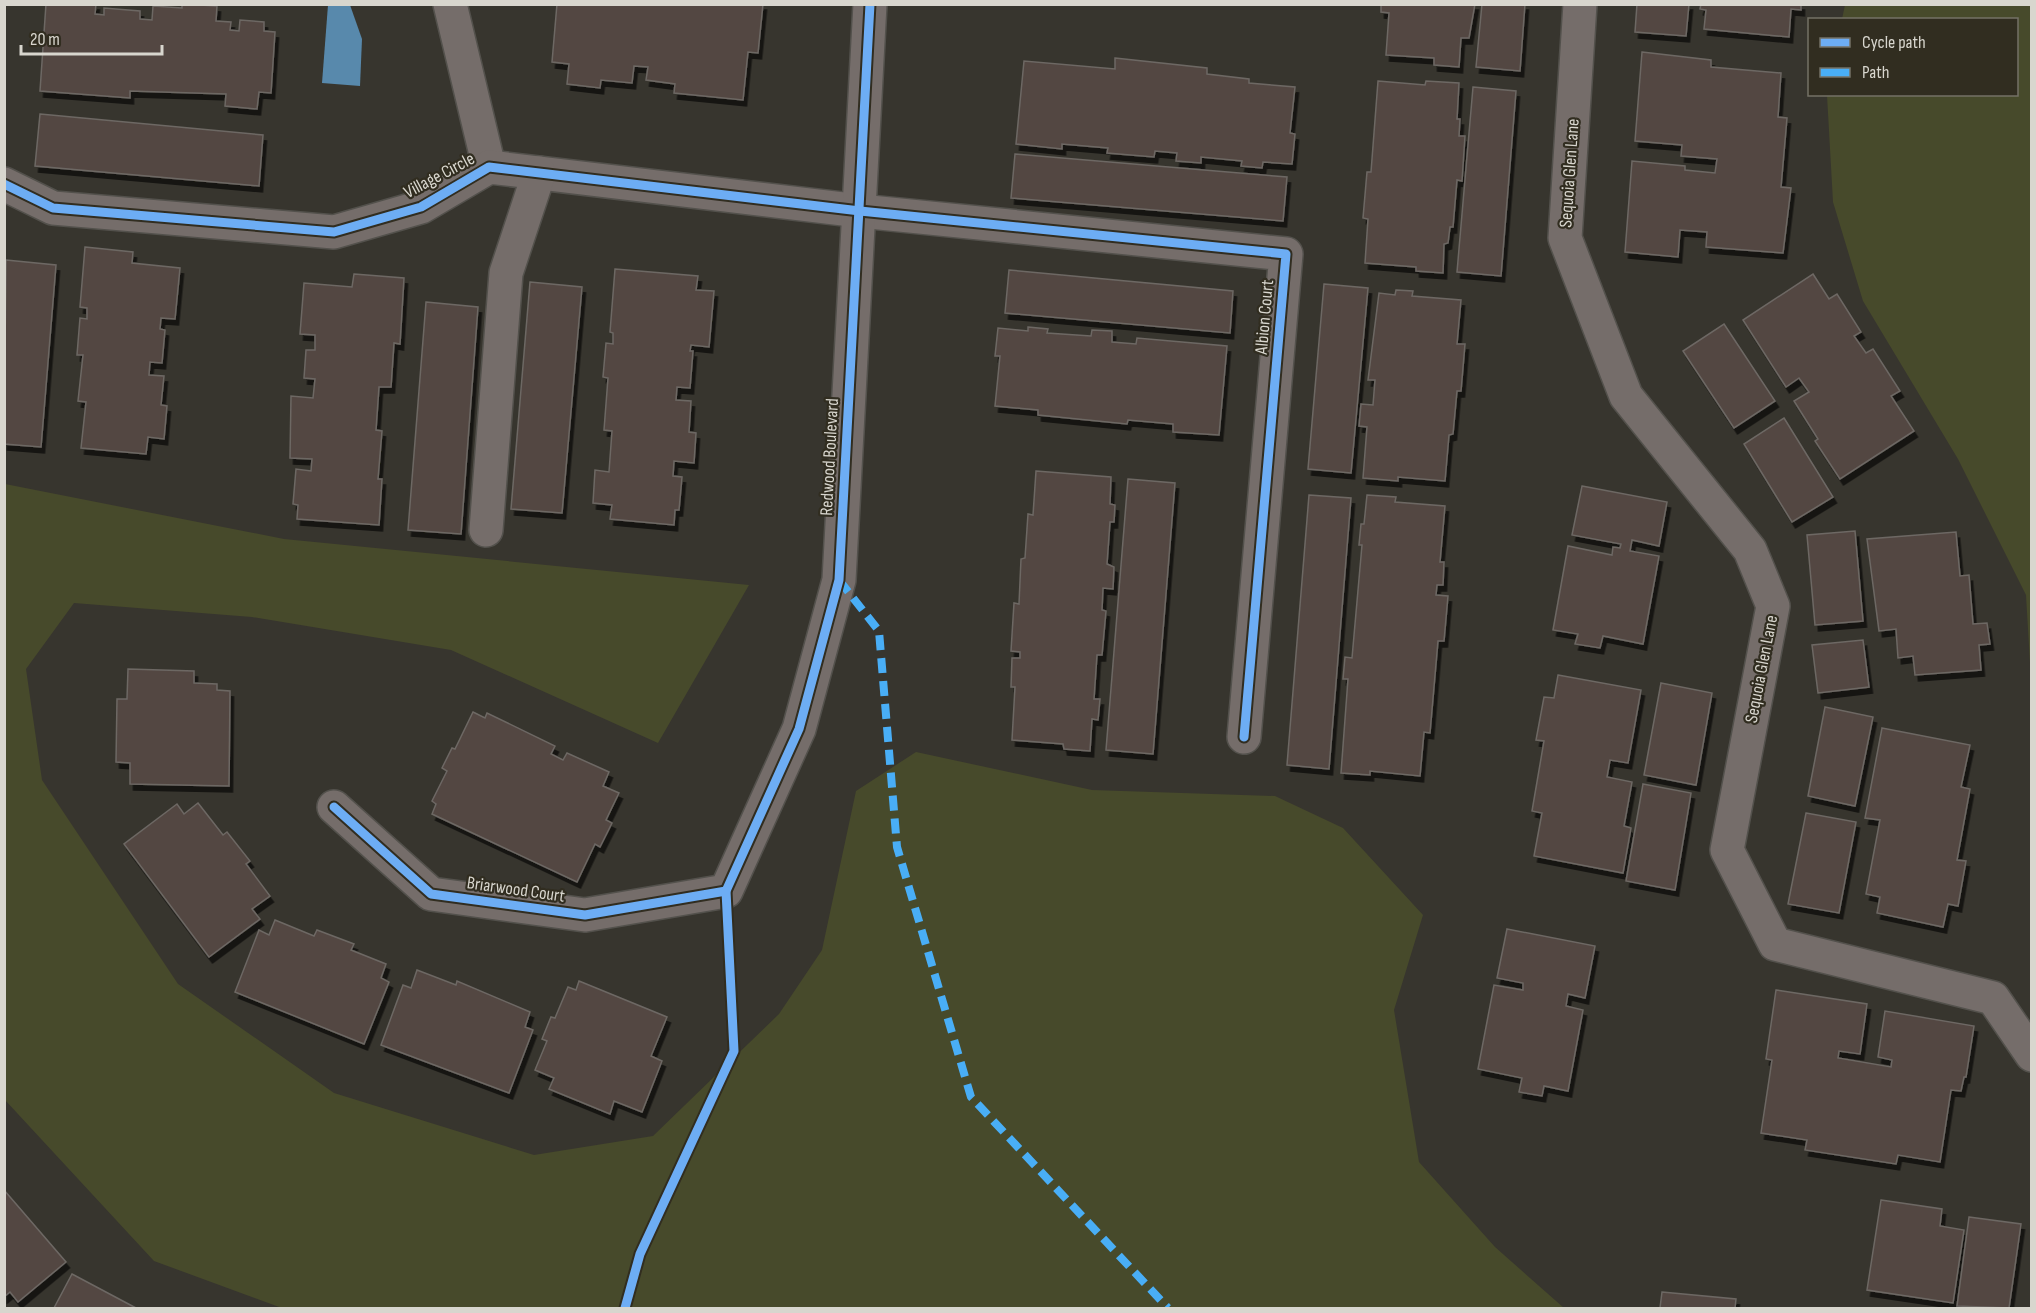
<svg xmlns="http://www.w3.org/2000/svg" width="2036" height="1313" font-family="'Sofia Sans Condensed',sans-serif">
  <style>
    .green { fill: #474a2b }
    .water { fill: #5889ac }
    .building { fill: #534742; stroke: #6d6864; stroke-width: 1.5; filter: url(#shadow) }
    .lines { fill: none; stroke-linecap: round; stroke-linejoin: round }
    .minor-casing { stroke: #53514c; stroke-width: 36 }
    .minor { stroke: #756d6a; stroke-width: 33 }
    .quiet { stroke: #49aef6; stroke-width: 8; stroke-dasharray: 15 8; stroke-linecap: butt }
    .cycleway-casing { stroke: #312d20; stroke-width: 13 }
    .cycleway { stroke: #6dadf4; stroke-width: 9 }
    .labels { text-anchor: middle; stroke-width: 4.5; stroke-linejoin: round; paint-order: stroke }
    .street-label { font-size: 18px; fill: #d8d6ce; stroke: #312d20 }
  </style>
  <defs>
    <filter id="shadow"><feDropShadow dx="3.5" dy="6" stdDeviation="0" flood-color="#0009"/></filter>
  </defs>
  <rect width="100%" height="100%" fill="#37352e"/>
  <g class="green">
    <polygon points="1845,5 2031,5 2031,680 2026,595 1958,459 1863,301 1833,202 1827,95 2016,94 2016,20 1842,19"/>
    <polygon points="5,484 284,539 749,585 658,743 451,650 252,617 74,603 26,669 42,780 178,984 334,1093 534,1155 653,1136 779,1014 822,950 856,791 916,752 1092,790 1275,796 1343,828 1423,915 1394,1010 1419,1162 1495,1247 1564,1308 282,1308 154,1261 5,1100"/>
  </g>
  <polygon class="water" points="328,5 350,5 362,39 360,86 322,83"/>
  <g class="building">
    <polygon points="46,4 96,4 95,14 104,15 104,8 140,11 140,19 152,20 153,6 182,8 182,4 217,6 216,21 231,22 230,30 239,31 240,20 264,22 264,31 275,32 271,93 259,92 257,109 225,106 226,94 130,91 130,98 40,91"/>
    <polygon points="557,4 763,4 758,53 748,52 743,100 674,93 675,84 646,80 648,67 634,66 632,83 601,80 600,88 567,84 569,64 552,62"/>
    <polygon points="1381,4 1475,4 1469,38 1461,38 1459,67 1434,65 1434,58 1386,55 1389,13 1381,12"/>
    <polygon points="1482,4 1525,4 1520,71 1476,67"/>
    <polygon points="1637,4 1689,4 1686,36 1635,32"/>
    <polygon points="1701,4 1801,4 1801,10 1791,9 1789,37 1704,29 1706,10 1700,9"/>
    <polygon points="1642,52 1711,60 1711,67 1781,73 1778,117 1787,118 1781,187 1791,188 1783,253 1706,247 1707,232 1680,230 1678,257 1625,252 1632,161 1685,166 1685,170 1715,173 1717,159 1681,156 1682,145 1635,141"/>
    <polygon points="1115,58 1207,68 1207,74 1249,79 1249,83 1295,87 1290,133 1295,134 1292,164 1263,162 1262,168 1241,166 1242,161 1201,157 1201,163 1176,161 1177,153 1155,151 1154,157 1107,153 1108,148 1062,144 1062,149 1016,144 1024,61 1115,69"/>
    <polygon points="1378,81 1425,85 1426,81 1459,83 1457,119 1460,119 1459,136 1465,136 1462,181 1457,180 1453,227 1450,227 1448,243 1444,244 1443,273 1416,271 1416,267 1365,263 1368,219 1363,218 1367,172 1371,172"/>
    <polygon points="1473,87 1516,91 1501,276 1457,272"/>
    <polygon points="40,114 263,135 259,186 35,166"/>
    <polygon points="1015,154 1287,177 1283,221 1011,198"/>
    <polygon points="85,247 133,252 132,263 180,268 175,319 161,318 160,329 165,330 162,363 150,362 149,375 164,376 161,405 167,406 164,439 148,437 146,454 81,448 86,402 78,401 83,355 77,355 80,318 87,319 87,308 80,307"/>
    <polygon points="6,260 56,265 41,447 4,444"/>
    <polygon points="615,269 698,276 696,290 714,291 709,347 691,345 690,351 693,351 690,388 677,387 676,400 691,401 689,432 696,433 694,463 674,461 673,476 682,477 679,510 675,510 674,525 610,519 612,505 593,503 595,470 609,472 612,431 604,430 608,378 603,377 606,343 613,344 613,333 610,332"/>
    <polygon points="1009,270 1233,291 1230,333 1005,313"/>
    <polygon points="354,274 404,278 400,344 394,343 391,387 379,387 376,430 382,431 378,479 382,479 379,525 297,519 298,505 293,504 296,469 311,471 312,459 290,458 291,396 313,398 315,379 304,378 306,350 315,350 315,335 300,334 304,283 352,287"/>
    <polygon points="1813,274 1829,299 1837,294 1861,332 1854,336 1866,353 1873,349 1900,391 1891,396 1914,431 1840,479 1815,441 1818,439 1794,401 1809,392 1799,378 1786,387 1743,320"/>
    <polygon points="530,282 582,287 562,513 511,509"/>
    <polygon points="1324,284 1368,288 1351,473 1308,469"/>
    <polygon points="1396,290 1413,291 1412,296 1461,300 1457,344 1465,344 1461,391 1457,391 1453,434 1449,435 1445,481 1398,477 1398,481 1363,478 1367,427 1359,426 1361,404 1373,405 1375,380 1368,380 1379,293 1395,295"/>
    <polygon points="426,302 478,307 461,534 408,530"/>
    <polygon points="1724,324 1775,401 1734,428 1683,351"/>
    <polygon points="1028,327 1048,329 1047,333 1091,336 1092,330 1112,331 1112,342 1136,344 1137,338 1227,346 1219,435 1173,432 1173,424 1128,420 1127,424 1038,415 1038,410 995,406 1000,356 995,356 998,328 1028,331"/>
    <polygon points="1784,418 1833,497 1792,522 1744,444"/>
    <polygon points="1036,471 1111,477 1110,504 1115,505 1114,522 1110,522 1107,564 1114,567 1113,589 1103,588 1102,610 1106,611 1102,655 1097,655 1094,699 1100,699 1098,720 1092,719 1090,751 1064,749 1063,744 1012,740 1015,687 1011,687 1012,658 1020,658 1020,652 1011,651 1014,603 1019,604 1021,559 1025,558 1028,514 1033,515"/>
    <polygon points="1128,479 1175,483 1153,754 1106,750"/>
    <polygon points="1582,486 1667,502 1659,546 1632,540 1630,551 1659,556 1643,644 1603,636 1600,648 1575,644 1578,634 1553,630 1568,546 1612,555 1613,547 1620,548 1621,544 1572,535"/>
    <polygon points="1309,495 1351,498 1329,769 1287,765"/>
    <polygon points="1367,495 1396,497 1395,502 1445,506 1440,562 1444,562 1443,585 1437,585 1436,595 1448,596 1444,641 1438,641 1430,733 1424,732 1420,776 1370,771 1370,775 1341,773 1348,679 1343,679 1345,657 1352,658 1362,545 1359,545 1361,524 1364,524"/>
    <polygon points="1855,531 1863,621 1815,625 1807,535"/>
    <polygon points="1956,532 1960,576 1969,575 1973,624 1987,623 1990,644 1979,645 1981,670 1915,675 1913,656 1898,658 1896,629 1879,631 1867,539"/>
    <polygon points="1863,640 1869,687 1818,693 1812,645"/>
    <polygon points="128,669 194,671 194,683 217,684 217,690 230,691 229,786 130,784 130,763 116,762 117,699 127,699"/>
    <polygon points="1558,675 1641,690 1628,763 1610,760 1607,777 1632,782 1624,826 1631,828 1623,873 1534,856 1542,813 1532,811 1544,741 1536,740 1544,697 1554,698"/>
    <polygon points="1661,683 1712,693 1696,785 1644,775"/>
    <polygon points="1825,707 1873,717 1855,806 1808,796"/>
    <polygon points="473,712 485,718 487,713 555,746 551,754 563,760 567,753 609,772 603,786 619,793 606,820 612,823 600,847 595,844 577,882 432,814 436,804 432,801 447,771 442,768 452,748 455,749"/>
    <polygon points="1882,728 1970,745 1961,787 1970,789 1957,860 1966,861 1958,906 1948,904 1943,927 1877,913 1880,897 1866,894 1880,820 1865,818"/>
    <polygon points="1643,784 1691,793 1675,890 1626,881"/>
    <polygon points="198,803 223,835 227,832 250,861 246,864 270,896 252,909 260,919 209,957 124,844 177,804 184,814"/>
    <polygon points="1806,813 1856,822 1839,913 1788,904"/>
    <polygon points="275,920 314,936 317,930 354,944 351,950 386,964 381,978 389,982 364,1044 235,992 259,930 269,935"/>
    <polygon points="1507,929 1595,946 1585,998 1568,994 1566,1006 1583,1010 1568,1091 1544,1086 1542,1096 1519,1092 1522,1078 1478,1069 1494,985 1523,990 1523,983 1497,978"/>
    <polygon points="417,970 456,985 457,981 530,1012 525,1027 533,1030 509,1093 381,1045 403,985 411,988"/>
    <polygon points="579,981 667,1017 651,1056 662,1061 642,1112 614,1101 610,1114 549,1089 554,1078 535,1070 547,1041 542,1039 551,1017 555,1018 568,987 576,990"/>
    <polygon points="1776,990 1867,1004 1860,1054 1839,1051 1838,1058 1891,1067 1892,1060 1878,1057 1885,1011 1974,1026 1966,1077 1964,1077 1961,1091 1951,1090 1940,1162 1898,1155 1896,1164 1805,1150 1807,1140 1761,1133 1772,1060 1766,1059"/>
    <polygon points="4,1190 66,1262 18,1302 10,1292 4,1297"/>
    <polygon points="1881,1200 1942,1209 1940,1226 1964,1230 1953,1303 1867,1290"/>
    <polygon points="1969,1217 2021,1224 2009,1308 1957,1306"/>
    <polygon points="72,1274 136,1308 54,1308"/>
    <polygon points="1662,1292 1736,1299 1735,1308 1660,1308"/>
  </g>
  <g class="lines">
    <g class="minor-casing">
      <g id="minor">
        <polyline points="450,4 489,167"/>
        <polyline points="1580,4 1565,238 1626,396 1750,550 1773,606 1727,850 1775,944 1993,998 2032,1055"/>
        <polyline points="4,184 53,208 334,232 421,207 489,167 860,211 1286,254 1244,737"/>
        <polyline points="486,530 506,273 539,173"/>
        <polyline points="334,807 431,894 585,915 726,891 799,729 839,580 870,4"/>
      </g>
    </g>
    <use href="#minor" class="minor"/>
    <polyline class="quiet" points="839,580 879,631 897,847 971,1097 1168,1308"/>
    <g class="cycleway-casing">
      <g id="cycleway">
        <polyline points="4,184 53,208 334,232 421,207 489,167 860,211 1286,254 1244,737"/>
        <polyline points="334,807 431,894 585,915 726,891"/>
        <polyline points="625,1308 640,1254 734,1051 726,891 799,729 839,580 870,4"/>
      </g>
    </g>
    <use href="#cycleway" class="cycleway"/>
  </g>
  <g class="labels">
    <g class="street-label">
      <text transform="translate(1569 173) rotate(-86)" y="6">Sequoia Glen Lane</text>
      <text transform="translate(439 175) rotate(-28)" y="6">Village Circle</text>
      <text transform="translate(1264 317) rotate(-85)" y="6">Albion Court</text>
      <text transform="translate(829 457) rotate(-87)" y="6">Redwood Boulevard</text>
      <text transform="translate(1761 669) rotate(-79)" y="6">Sequoia Glen Lane</text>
      <text transform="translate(516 889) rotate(8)" y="6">Briarwood Court</text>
    </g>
  </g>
  <rect width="2036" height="1313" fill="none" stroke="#d8d6ce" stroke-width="12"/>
  <rect x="1808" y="18" width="210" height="78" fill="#312d20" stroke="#747166" stroke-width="1.5"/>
  <rect x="1820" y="38" width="30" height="9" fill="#6dadf4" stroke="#747166" stroke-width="1.5"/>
  <text x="1862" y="48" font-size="18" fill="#d8d6ce">Cycle path</text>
  <rect x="1820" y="68" width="30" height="9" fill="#49aef6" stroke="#747166" stroke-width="1.5"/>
  <text x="1862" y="78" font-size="18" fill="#d8d6ce">Path</text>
  <path d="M21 45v9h141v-9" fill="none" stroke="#d8d6ce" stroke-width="3"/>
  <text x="30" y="45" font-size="18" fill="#d8d6ce" stroke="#312d20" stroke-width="4.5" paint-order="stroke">20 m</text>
</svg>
